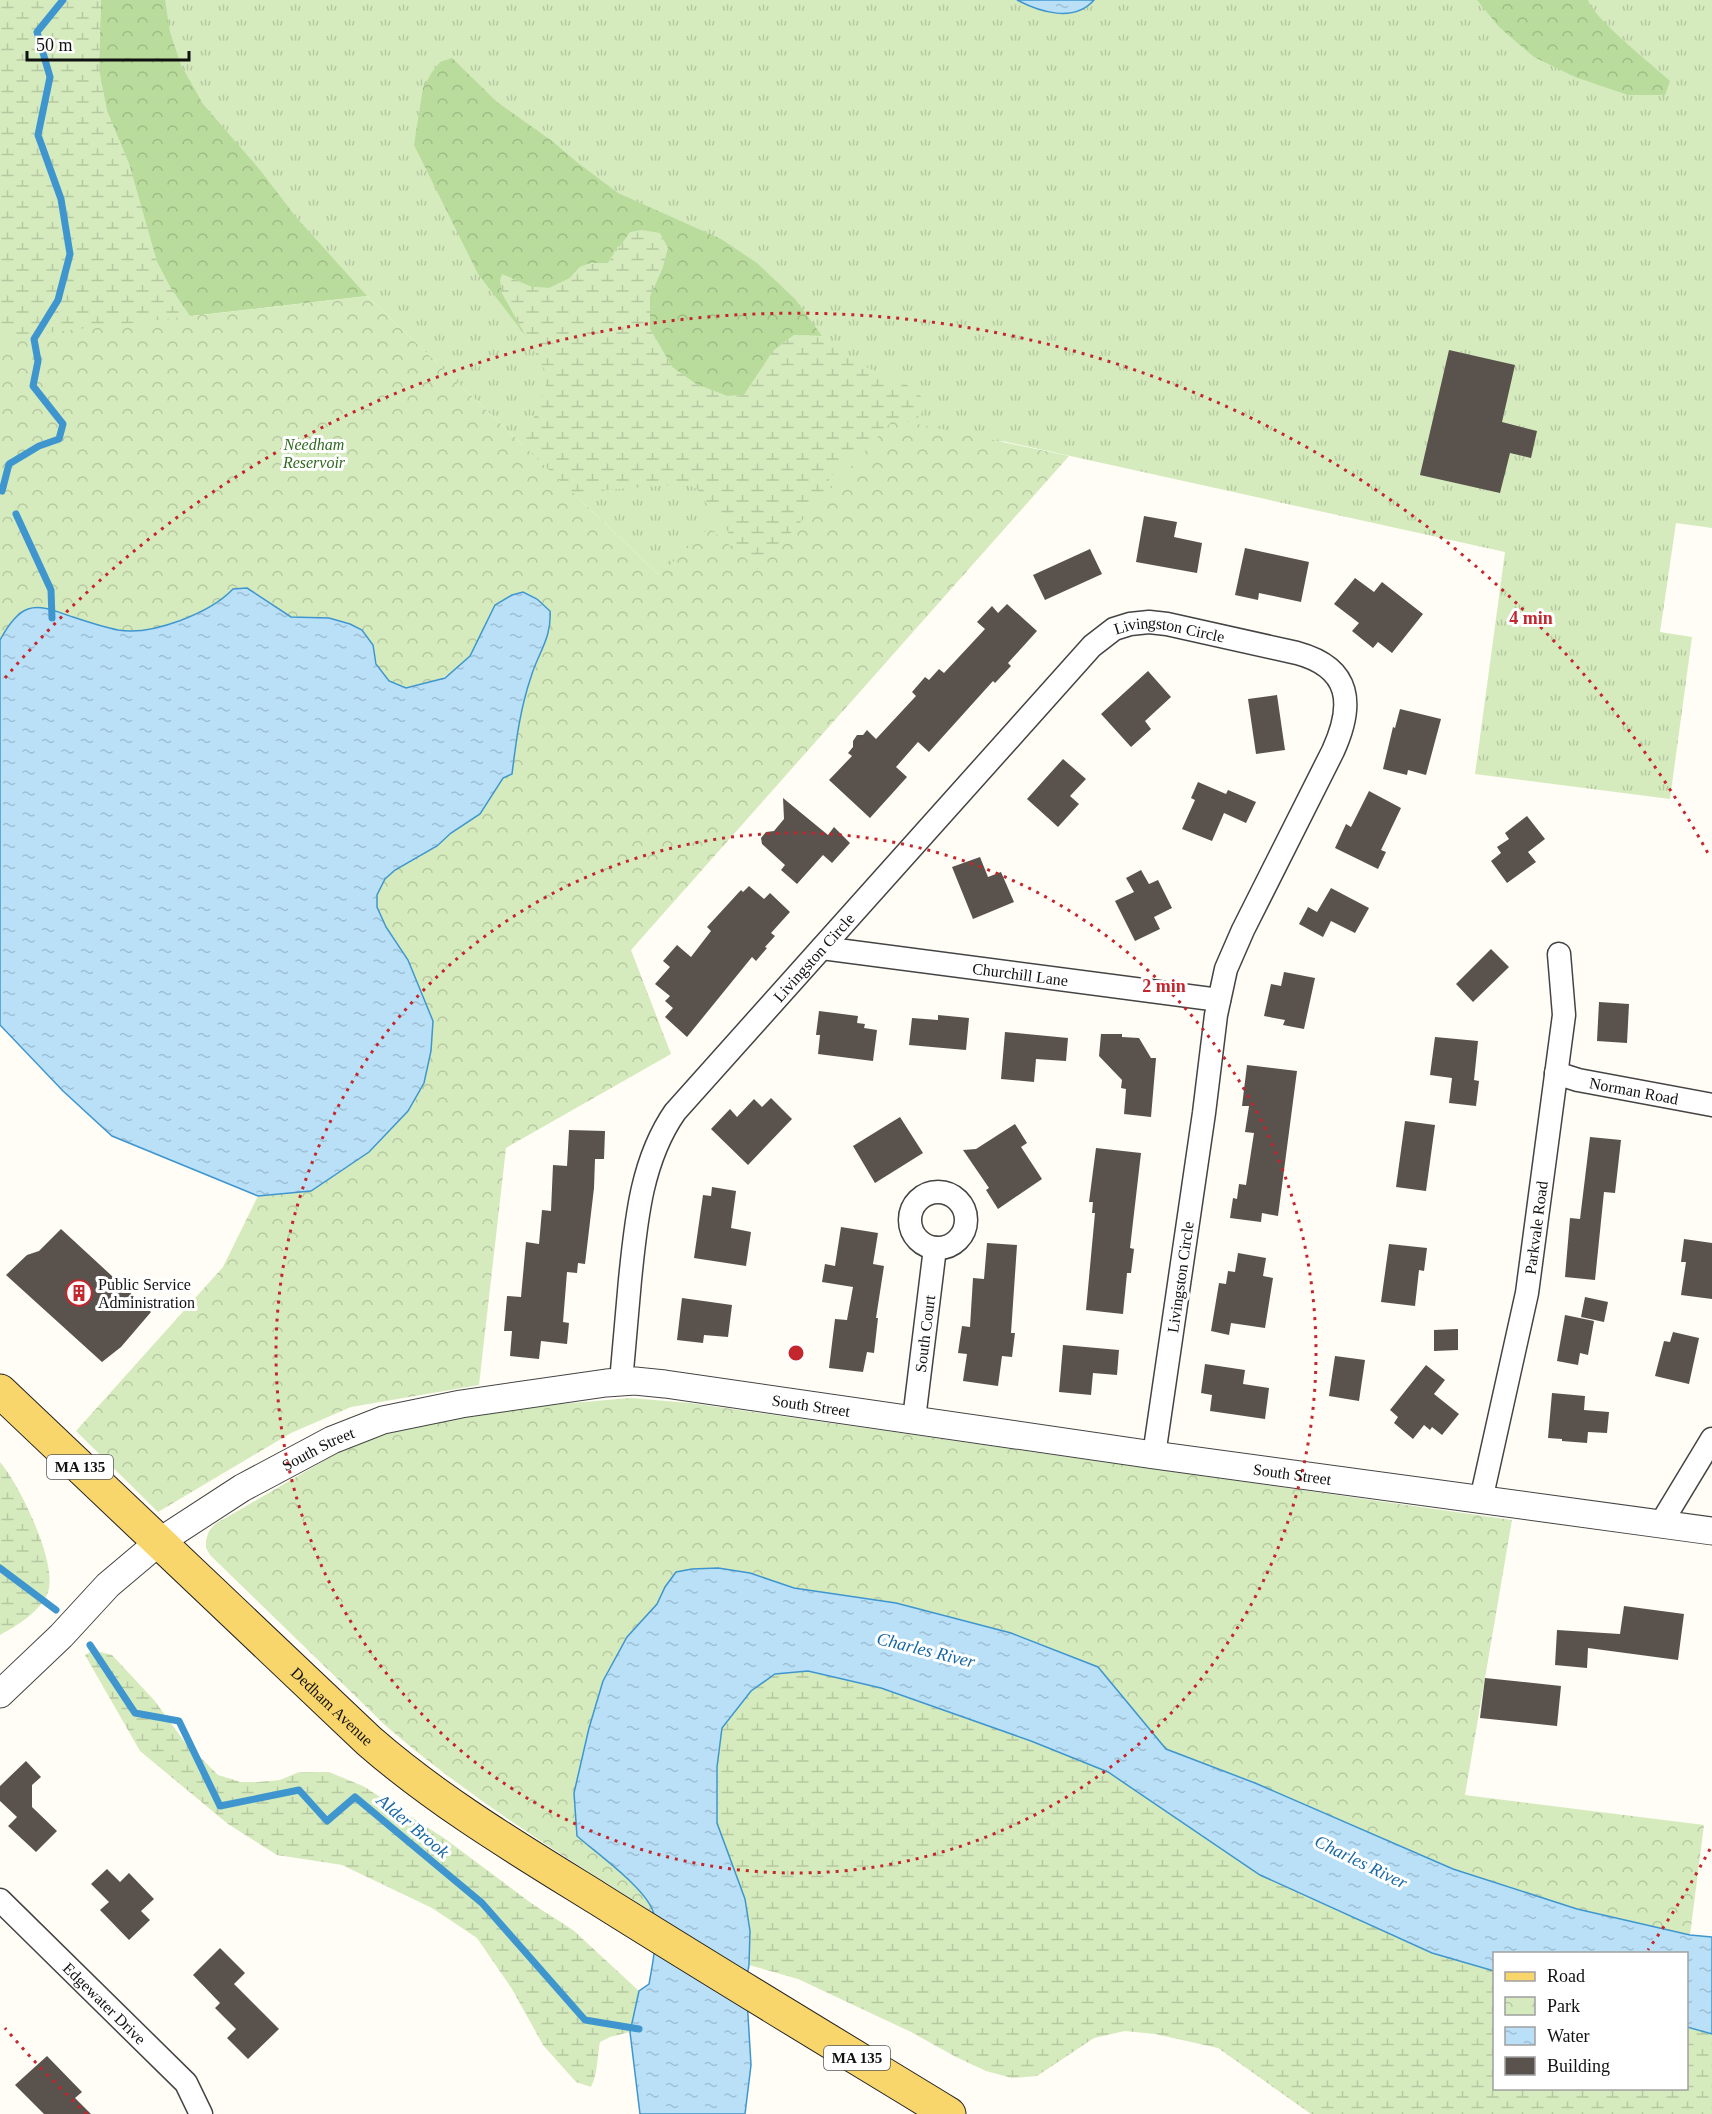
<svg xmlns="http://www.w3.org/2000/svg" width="1712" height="2114" font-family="Georgia,serif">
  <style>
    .grass { fill: url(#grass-tufts) }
    .forest { fill: url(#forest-crowns) }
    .wetland { fill: url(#wetland-marsh); fill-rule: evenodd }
    .park { fill: url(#park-crowns) }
    .water { fill: url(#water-ripples); stroke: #3f96cf; stroke-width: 1.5 }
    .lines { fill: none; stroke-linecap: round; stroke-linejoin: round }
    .stream { stroke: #3f96cf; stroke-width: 7 }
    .building { fill: #5a524d }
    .minor-casing { stroke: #444; stroke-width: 25 }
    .tertiary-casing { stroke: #444; stroke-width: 29 }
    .primary-casing { stroke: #222; stroke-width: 35 }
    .minor { stroke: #fff; stroke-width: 22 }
    .tertiary { stroke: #fff; stroke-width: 27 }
    .primary { stroke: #f9d66b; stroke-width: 33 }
    .ring { fill: none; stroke: #c4262e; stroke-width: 3; stroke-dasharray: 3 6 }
    .labels { text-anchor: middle; stroke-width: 6; stroke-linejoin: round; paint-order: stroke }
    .shield { fill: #fff; stroke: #585858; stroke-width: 1.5 }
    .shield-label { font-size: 15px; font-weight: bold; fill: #111 }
    .park-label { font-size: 16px; font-style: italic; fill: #2f6b1f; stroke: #fff }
    .street-label { font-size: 16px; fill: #111; stroke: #fff }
    .poi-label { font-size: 16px; fill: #111; stroke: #fff; text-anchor: start }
    .water-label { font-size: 18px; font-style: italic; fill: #1768a6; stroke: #fff }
    .centre { fill: #c4262e; stroke: #fff; stroke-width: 3 }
    .ring-label { font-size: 18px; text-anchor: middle; font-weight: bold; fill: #c4262e; stroke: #fff; stroke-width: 6; stroke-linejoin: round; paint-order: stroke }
  </style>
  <defs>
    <pattern id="grass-tufts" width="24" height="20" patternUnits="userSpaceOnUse" patternTransform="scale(1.5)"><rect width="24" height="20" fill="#d5ebbd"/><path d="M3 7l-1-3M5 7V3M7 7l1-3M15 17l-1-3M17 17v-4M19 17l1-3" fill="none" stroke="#b6c8a1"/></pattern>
    <pattern id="forest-crowns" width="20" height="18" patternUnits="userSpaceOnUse" patternTransform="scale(1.5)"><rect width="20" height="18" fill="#b9dc9c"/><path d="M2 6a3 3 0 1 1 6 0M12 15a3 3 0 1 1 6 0" fill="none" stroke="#9ebc85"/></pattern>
    <pattern id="wetland-marsh" width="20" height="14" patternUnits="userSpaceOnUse" patternTransform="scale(1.5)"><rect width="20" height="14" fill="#d5ebbd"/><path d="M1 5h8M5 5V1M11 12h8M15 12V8" fill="none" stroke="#b6c8a1"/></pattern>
    <pattern id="park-crowns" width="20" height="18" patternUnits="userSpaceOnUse" patternTransform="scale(1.5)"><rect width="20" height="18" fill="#d5ebbd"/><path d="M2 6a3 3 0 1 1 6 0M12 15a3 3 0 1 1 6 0" fill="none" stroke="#b6c8a1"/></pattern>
    <pattern id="water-ripples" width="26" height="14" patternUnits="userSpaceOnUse" patternTransform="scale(1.5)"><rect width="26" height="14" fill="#b9e0f7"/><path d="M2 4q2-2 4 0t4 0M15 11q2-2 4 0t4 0" fill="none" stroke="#9ebfd3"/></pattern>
  </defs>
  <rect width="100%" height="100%" fill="#fffdf5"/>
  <polygon class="grass" points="0,0 1712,0 1712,528 1676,523 1660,632 1692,637 1670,799 1475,774 1505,552 1002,441 758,570 659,575 367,296 0,338"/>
  <g class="forest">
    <polygon points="101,0 165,0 170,32 181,65 203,104 260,170 296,217 367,296 190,316 170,287 157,262 129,164 107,111 99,70"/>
    <path d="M1477,0H1588C1594,19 1652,64 1670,81L1665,95H1628L1575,77L1534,57L1499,27Z"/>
    <polygon points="452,58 497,102 552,141 578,163 618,193 721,239 757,263 795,299 822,336 794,335 773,351 744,395 727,396 696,384 672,367 650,329 650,296 663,267 618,246 608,263 591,263 580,267 570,278 549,288 532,287 502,293 528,339 478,274 414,145 423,88 432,72 440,62"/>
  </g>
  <g class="wetland">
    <polygon points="0,0 101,0 99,70 107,111 129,164 157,262 170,287 227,370 0,481"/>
    <path d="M642,230L660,233L668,248L663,267L650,296V329L672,367L696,384L727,396L744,395L773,351L794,335L822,336L853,360L882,375L907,385L923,398L924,410L909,428L863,445L831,476L799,545L764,592L543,651L181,619L146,630L5,631L0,639V515L523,449V433L538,411L546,387L545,371L502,293L500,280L502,274L532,287L550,288L570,278L580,267L591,263H608L630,232ZM671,485H689L698,490L709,508L725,527L740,552L741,569L661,610L553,500L584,498L605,490Z"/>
    <path d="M0,1462C19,1484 58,1563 48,1592C40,1612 18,1625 0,1635Z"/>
    <path d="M93,1650L112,1655L154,1700L184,1741L218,1775L241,1782H258L280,1780L299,1772H329L363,1786L444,1838L531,1903L573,1930L639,1991L630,2032L610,2037L600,2042C597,2057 598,2073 591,2087L576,2082L543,2045L512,1989L477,1938L432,1908L342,1865L277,1855L228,1824L140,1751L85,1655Z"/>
    <polygon points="808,1671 881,1688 1031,1741 1108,1772 1260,1875 1432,1953 1494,1971 1494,2088 1686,2088 1687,2027 1712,2034 1712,2114 1311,2114 1218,2048 1155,2034 1125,2031 1094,2038 1037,2076 1012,2078 986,2071 956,2057 911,2032 798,1979 749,1965 750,1931 717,1823 717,1767 722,1728 751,1691 775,1674"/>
  </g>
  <g class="park">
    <path d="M367,296L659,575L709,528L758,569L894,419L1069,456L631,950L671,1054L506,1148L479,1385L351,1407L291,1433L158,1512L76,1431L223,1267L258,1196L311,1190L369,1152L424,1083L431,1051L433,1021L408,960L386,927L377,907V895L385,879L395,870L437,846L451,833L480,814L503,778L512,774C517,742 520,709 531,678C538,653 552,638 550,611L495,605C487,621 481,641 471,655C456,675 412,698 389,682C378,673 375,658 373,645L310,617H291L272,607L258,594L233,589C221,602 206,608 189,615C176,621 160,629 145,630C112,634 76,619 45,608L5,631L0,639V338Z"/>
    <path d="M630,1398L690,1403L1512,1520L1465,1795L1704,1825L1690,1935L1577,1909L1453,1869L1255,1783L1166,1749L1098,1667L1011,1633L896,1603L794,1588L750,1573L665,1587L657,1604L627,1637L596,1852C618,1871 641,1887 654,1913C562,1855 469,1798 386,1726L210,1555L206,1548V1540L209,1531L215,1524L334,1455L355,1445L446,1414Z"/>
  </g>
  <g class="water">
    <path d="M1017,0H1094C1074,23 1040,12 1017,0Z"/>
    <path d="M247,588L291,617L329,618L350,624L362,630L373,645L376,664L389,681L406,688L445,678L470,656L495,605L512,595L523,592L537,599L550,611C552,638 538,653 531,677C520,709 516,742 512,774L503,778L480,814L451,833L437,846L395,870L385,879L377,895V907L386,927L408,960L433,1021L431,1051L424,1083L408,1111L369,1152L311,1191L258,1196L112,1136L63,1091L0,1025V640C6,629 16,613 28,609C42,604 60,613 73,617C88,622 103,627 118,630C152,636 210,613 233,589Z"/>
    <path d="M718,1568L750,1573L794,1588L896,1603L1011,1633L1098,1667L1166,1749L1255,1783L1453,1869L1577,1909L1690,1935L1712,1937V2034L1687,2027L1686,1954H1494V1971L1432,1953L1260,1875L1108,1772L1031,1741L881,1688L808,1671L775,1674L751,1691L722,1728L717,1767V1823L745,1899L750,1931L749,1965L746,1982L751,2065L745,2114H640L630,2032L639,1991L649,1984C653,1962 658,1937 654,1915C650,1891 596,1853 577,1836L574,1793L589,1728L603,1681L627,1637L657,1604L665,1587L676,1572L692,1569Z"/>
  </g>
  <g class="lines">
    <g class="stream">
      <polyline points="2,491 9,464 39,446 59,439 63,424 33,386 38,361 34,339 58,300 70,254 61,199 38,135 50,77 37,32 63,0"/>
      <polyline points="16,514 51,590 52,618"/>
      <polyline points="0,1568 56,1610"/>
      <polyline points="90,1645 135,1713 179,1721 220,1806 299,1790 327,1821 355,1797 482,1903 585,2020 639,2029"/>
    </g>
  </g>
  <g class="building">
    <polygon points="1449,350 1515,365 1502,422 1537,431 1531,458 1510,453 1500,493 1420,475"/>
    <polygon points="1144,516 1177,522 1174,537 1202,543 1197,573 1136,562"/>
    <polygon points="1245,548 1309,562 1301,602 1259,593 1258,600 1235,595"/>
    <polygon points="1090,549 1102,574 1045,600 1033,575"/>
    <polygon points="1355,578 1374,592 1382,582 1423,614 1392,653 1378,642 1373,648 1352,631 1359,623 1334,604"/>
    <polygon points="1007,604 1037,631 1008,663 1011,666 995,683 993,681 929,752 918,742 896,767 907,777 870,818 829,780 852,756 848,753 853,747 853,741 857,735 863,735 867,730 876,739 916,696 912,692 925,677 929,680 939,669 944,673 985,629 977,622 992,606 998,613"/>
    <polygon points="1148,671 1171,697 1145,721 1151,729 1131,747 1101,714"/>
    <polygon points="1277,695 1285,750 1256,754 1248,699"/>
    <polygon points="1400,709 1441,719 1426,775 1408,770 1407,775 1383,769 1393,727 1395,728"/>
    <polygon points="1063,759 1086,779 1070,796 1079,804 1058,827 1027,799"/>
    <polygon points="1198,782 1226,794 1228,790 1256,802 1246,823 1224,813 1212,841 1182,829 1195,800 1191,798"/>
    <polygon points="1369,791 1401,808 1381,850 1386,852 1378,869 1335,848 1346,824 1351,827"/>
    <polygon points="783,798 828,835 834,827 850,843 832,863 823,855 797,884 781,870 785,865 762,844 761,838 766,832 774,831 784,819"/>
    <polygon points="1527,816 1545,839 1528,852 1536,862 1507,883 1491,861 1501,853 1497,847 1509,839 1505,833"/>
    <polygon points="980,857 988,877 1001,872 1014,902 973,919 952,867"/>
    <polygon points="1141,870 1149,884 1158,880 1172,908 1154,917 1160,929 1135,941 1115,901 1134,892 1126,878"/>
    <polygon points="749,886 764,899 770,893 790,912 771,933 775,936 765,947 767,948 756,961 752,957 687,1037 665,1017 673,1008 665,1001 670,996 655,984 670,967 663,961 677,945 691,957 711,931 707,927 741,890 743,892"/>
    <polygon points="1331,888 1369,908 1355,933 1331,921 1323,937 1299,924 1308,907 1317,912"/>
    <polygon points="1491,949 1509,967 1473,1002 1456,984"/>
    <polygon points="1284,972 1315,978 1304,1029 1283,1025 1285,1020 1264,1016 1271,984 1281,986"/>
    <polygon points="1599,1002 1629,1004 1627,1043 1597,1041"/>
    <polygon points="819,1011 858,1016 857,1023 865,1024 864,1028 877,1030 873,1061 818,1054 820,1035 816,1035"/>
    <polygon points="938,1015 969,1018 966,1050 909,1045 912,1018 938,1020"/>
    <polygon points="1005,1032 1068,1038 1066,1061 1036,1059 1034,1082 1001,1079"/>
    <polygon points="1101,1034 1122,1034 1122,1037 1139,1038 1151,1058 1156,1058 1151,1117 1124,1114 1126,1089 1121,1088 1122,1080 1099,1056"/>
    <polygon points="1435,1037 1478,1041 1474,1080 1479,1081 1476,1106 1449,1103 1452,1078 1430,1075"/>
    <polygon points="1247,1065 1297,1071 1278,1216 1262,1213 1261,1222 1230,1218 1233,1198 1237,1199 1239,1184 1246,1185 1254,1133 1245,1132 1249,1106 1242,1106"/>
    <polygon points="771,1098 792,1119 748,1165 711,1129 730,1109 737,1117 754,1099 762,1107"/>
    <polygon points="900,1117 923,1153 875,1183 853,1146"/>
    <polygon points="1405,1121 1435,1125 1426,1191 1396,1187"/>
    <polygon points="1015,1124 1027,1143 1021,1147 1042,1179 998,1209 986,1190 989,1188 963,1150 976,1149"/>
    <polygon points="569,1130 605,1131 604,1159 595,1159 594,1188 585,1264 578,1263 577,1273 567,1272 563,1322 569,1323 567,1344 541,1341 539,1359 510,1356 512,1331 504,1331 507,1296 521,1297 526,1242 539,1244 542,1210 551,1211 553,1165 567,1166"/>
    <polygon points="1590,1137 1621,1140 1615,1193 1604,1192 1595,1280 1565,1277 1570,1218 1580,1219"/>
    <polygon points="1096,1148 1141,1153 1130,1248 1134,1249 1131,1273 1127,1273 1123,1314 1086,1310 1095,1213 1092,1213 1093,1202 1089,1202"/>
    <polygon points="712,1187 736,1191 731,1228 751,1232 746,1266 694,1258 703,1195 711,1196"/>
    <polygon points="841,1227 878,1233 873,1264 884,1266 876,1318 878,1318 874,1353 867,1352 863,1372 829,1368 835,1319 847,1320 853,1287 822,1282 825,1264 835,1266"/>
    <polygon points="61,1229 151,1312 121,1347 102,1362 6,1275 27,1255 39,1251"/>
    <polygon points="1684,1239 1712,1243 1712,1299 1681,1295 1686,1262 1681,1262"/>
    <polygon points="987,1243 1017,1245 1011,1333 1015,1333 1012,1357 1002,1356 998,1386 963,1381 967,1354 958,1353 962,1326 970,1327 973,1278 984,1279"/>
    <polygon points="1389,1244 1427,1248 1424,1271 1419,1270 1415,1306 1381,1302"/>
    <polygon points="1238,1253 1266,1258 1263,1276 1273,1278 1265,1328 1231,1323 1229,1335 1211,1331 1219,1283 1226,1284 1228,1271 1235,1272"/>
    <polygon points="1585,1297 1608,1302 1604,1322 1581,1317"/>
    <polygon points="682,1298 732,1305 728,1337 704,1335 703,1343 677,1340"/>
    <polygon points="1565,1315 1594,1321 1588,1355 1580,1353 1578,1365 1557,1361"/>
    <polygon points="1458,1329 1458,1350 1434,1351 1434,1330"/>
    <polygon points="1673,1332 1699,1338 1689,1384 1655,1376 1664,1341 1670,1342"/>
    <polygon points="1063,1345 1119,1350 1117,1375 1093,1373 1091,1395 1059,1392"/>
    <polygon points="1335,1356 1365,1360 1359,1401 1329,1396"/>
    <polygon points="1205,1364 1245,1370 1243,1384 1269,1388 1265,1419 1210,1411 1212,1395 1201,1393"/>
    <polygon points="1426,1365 1445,1380 1434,1394 1459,1414 1442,1435 1432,1427 1430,1430 1424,1425 1413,1439 1394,1423 1398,1417 1390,1410"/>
    <polygon points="1552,1393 1585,1396 1584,1410 1609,1412 1607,1433 1588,1432 1587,1443 1562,1441 1562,1439 1548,1438"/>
    <polygon points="1624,1606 1684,1614 1678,1660 1588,1648 1587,1668 1555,1665 1557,1630 1620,1634"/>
    <polygon points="1485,1678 1561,1686 1557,1726 1480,1718"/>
    <polygon points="26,1761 41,1777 32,1785 32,1807 57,1831 36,1852 8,1826 17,1817 0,1801 0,1786"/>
    <polygon points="107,1869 120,1882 129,1873 154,1899 141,1911 150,1920 129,1940 100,1910 109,1902 91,1884"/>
    <polygon points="220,1948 245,1973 234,1984 279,2029 248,2059 227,2038 236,2029 215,2008 220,2003 193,1975"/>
    <polygon points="47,2056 82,2092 75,2098 91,2114 44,2114 15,2085"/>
  </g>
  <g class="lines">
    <g class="minor-casing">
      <g id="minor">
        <path id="s1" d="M822,948L1219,1000"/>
        <path id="s2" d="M1556,1073L1578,1080L1712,1105"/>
        <circle cx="938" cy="1220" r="28"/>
        <path id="s3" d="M621,1382C624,1348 627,1314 630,1280C636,1222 641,1161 675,1112L1092,646L1114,629L1130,624L1149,622L1167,624L1297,653C1352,668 1354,705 1333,751L1243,930L1226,969L1216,1015L1204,1113L1154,1455"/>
        <path id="s4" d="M914,1419L935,1248"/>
        <path id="s5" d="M1481,1500L1527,1293L1564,1015L1559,954"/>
        <polyline points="1660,1525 1712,1439"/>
        <path id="s6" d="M0,1900L186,2083L201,2114"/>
      </g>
    </g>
    <g class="tertiary-casing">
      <g id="tertiary">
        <path id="s7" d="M0,1694L61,1636L108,1585L159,1542L242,1488L332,1440L383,1420L461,1404L606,1383L635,1381L665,1384L1154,1455L1712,1531"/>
      </g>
    </g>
    <g class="primary-casing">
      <g id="primary">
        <path id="s8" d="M0,1391L369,1741C439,1802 518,1849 597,1898C713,1971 831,2042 949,2114"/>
      </g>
    </g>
    <use href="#minor" class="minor"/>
    <use href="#tertiary" class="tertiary"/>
    <use href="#primary" class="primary"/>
  </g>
  <g class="ring">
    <circle cx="796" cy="1353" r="520"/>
    <path d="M1710 1849A1040 1040 0 0 1 1648 1950M87 2114A1040 1040 0 0 1 5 2028M5 678A1040 1040 0 0 1 1710 857"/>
  </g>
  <defs>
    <g id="building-ring" transform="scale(1.35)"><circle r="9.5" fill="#fff" stroke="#c4262e" stroke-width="1.5"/><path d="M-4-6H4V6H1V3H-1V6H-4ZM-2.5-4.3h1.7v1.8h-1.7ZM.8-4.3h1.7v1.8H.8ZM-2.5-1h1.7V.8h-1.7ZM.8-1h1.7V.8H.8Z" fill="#c4262e"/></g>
  </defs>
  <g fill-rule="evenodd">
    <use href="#building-ring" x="79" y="1293"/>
  </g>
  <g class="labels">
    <g class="shield">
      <rect x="47" y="1455" width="66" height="24" rx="4.5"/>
      <rect x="824" y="2046" width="66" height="24" rx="4.5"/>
    </g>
    <g class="shield-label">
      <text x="80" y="1472">MA 135</text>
      <text x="857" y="2063">MA 135</text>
    </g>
    <g class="park-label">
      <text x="314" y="450">Needham<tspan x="314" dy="18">Reservoir</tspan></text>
    </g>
    <g class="street-label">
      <text dy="6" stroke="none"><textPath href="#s3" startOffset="988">Livingston Circle</textPath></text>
      <text dy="6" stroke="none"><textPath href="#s3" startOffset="486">Livingston Circle</textPath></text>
      <text dy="6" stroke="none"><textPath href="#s1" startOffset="200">Churchill Lane</textPath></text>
      <text dy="6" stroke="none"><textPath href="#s2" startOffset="80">Norman Road</textPath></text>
      <text dy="6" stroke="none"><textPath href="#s5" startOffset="278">Parkvale Road</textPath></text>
      <text transform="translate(1180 1277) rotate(-82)" y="6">Livingston Circle</text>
      <text dy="6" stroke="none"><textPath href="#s4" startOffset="86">South Court</textPath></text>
      <text dy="6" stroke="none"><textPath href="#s7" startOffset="909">South Street</textPath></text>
      <text dy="6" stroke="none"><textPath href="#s7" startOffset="405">South Street</textPath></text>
      <text dy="6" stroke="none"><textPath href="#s7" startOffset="1395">South Street</textPath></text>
      <text dy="6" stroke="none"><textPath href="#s8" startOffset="458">Dedham Avenue</textPath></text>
      <text dy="6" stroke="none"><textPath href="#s6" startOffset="147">Edgewater Drive</textPath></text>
    </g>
    <g class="poi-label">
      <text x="98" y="1290">Public Service<tspan x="98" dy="18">Administration</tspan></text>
    </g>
    <g class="water-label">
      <text transform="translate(926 1650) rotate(14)" y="6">Charles River</text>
      <text transform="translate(413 1826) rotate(40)" y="6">Alder Brook</text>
      <text transform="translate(1361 1862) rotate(26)" y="6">Charles River</text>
    </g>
  </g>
  <circle cx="796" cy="1353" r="9" class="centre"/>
  <g class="ring-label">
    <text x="1531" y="624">4 min</text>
    <text x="1164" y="992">2 min</text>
  </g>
  <rect x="1493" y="1952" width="195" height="138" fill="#ffffff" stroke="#a0a0a0" stroke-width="1.5"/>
  <rect x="1505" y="1972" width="30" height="9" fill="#f9d66b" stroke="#a0a0a0" stroke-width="1.5"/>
  <text x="1547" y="1982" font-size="18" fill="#111111">Road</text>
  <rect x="1505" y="1997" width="30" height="18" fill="url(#park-crowns)" stroke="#a0a0a0" stroke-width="1.5"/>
  <text x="1547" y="2012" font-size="18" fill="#111111">Park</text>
  <rect x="1505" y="2027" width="30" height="18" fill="url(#water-ripples)" stroke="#a0a0a0" stroke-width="1.5"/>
  <text x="1547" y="2042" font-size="18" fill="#111111">Water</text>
  <rect x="1505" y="2057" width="30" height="18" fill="#5a524d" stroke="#a0a0a0" stroke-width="1.5"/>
  <text x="1547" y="2072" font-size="18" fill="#111111">Building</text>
  <path d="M27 51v9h162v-9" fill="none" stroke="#111111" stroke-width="3"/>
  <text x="36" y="51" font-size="18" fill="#111111" stroke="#ffffff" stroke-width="4.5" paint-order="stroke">50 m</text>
</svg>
